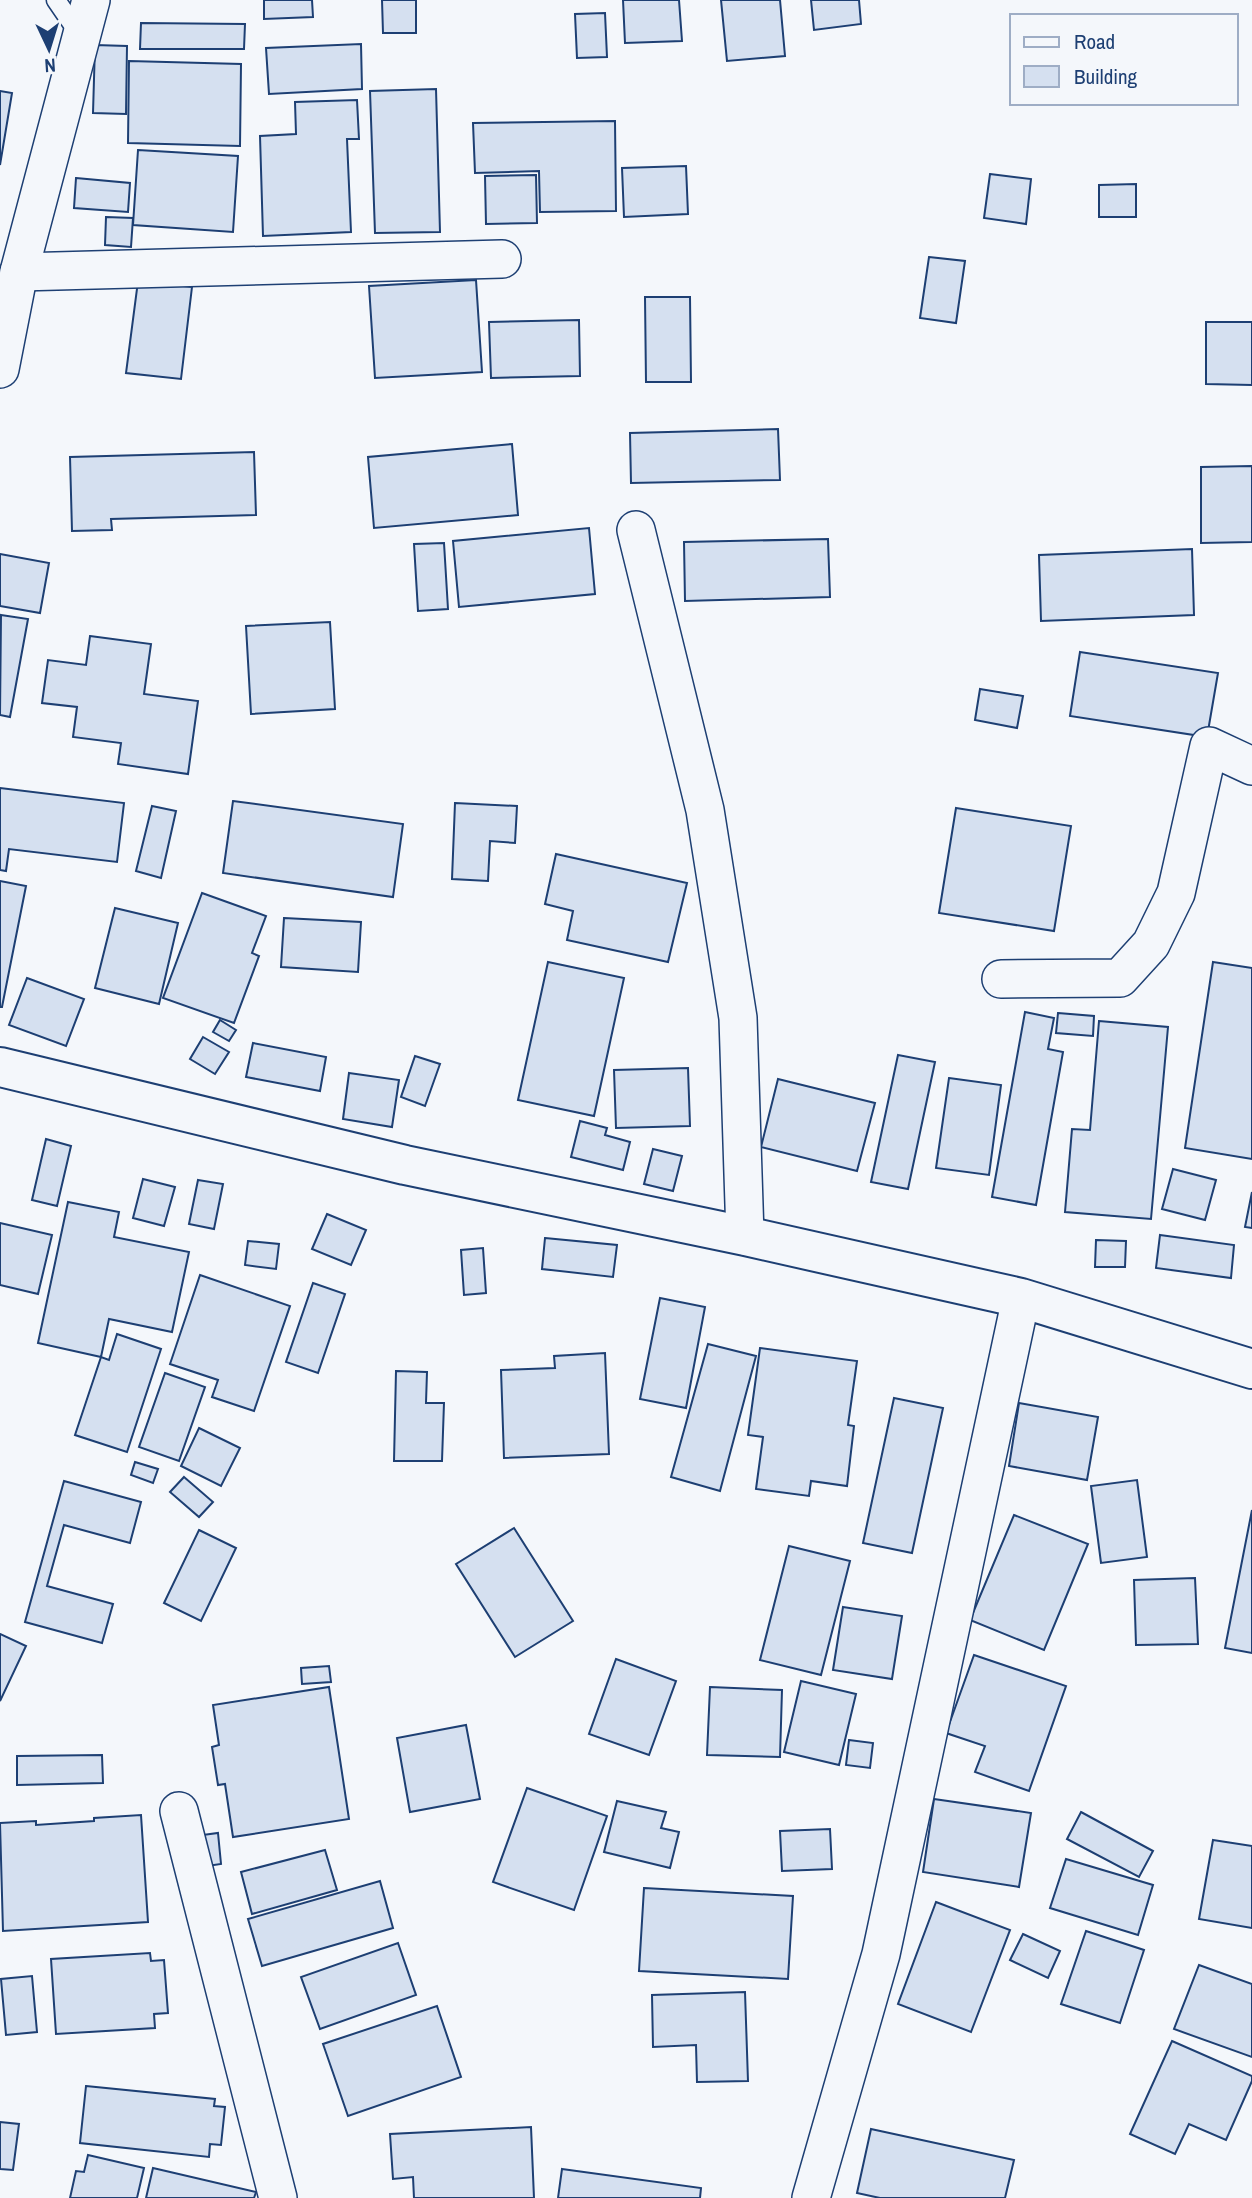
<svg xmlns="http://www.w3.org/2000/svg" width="1252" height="2198" font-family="'Archivo Narrow',sans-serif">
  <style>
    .building { fill: #d5e0f0; stroke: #1d3f73; stroke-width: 2 }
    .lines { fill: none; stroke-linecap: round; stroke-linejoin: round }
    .service-casing { stroke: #1d3f73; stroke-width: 21 }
    .minor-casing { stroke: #1d3f73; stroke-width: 40 }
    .tertiary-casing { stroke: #1d3f73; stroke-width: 42 }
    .service { stroke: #f4f7fb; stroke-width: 18 }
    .minor { stroke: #f4f7fb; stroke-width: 37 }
    .tertiary { stroke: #f4f7fb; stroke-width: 38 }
  </style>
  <rect width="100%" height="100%" fill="#f4f7fb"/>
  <g class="building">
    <polygon points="264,0 312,0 313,17 264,19"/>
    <polygon points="382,0 416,0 416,33 383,33"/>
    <polygon points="623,0 679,0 682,41 625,43"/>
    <polygon points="721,0 780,0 785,56 727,61"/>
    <polygon points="811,0 859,0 861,24 814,30"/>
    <polygon points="605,13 607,57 577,58 575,14"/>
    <polygon points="141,23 245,24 244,49 140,49"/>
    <polygon points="361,44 362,89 269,94 266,48"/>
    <polygon points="95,45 127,46 126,114 93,113"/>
    <polygon points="129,61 241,64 240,146 128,143"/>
    <polygon points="436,89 440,232 375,233 370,91"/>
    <polygon points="0,91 12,93 0,165"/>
    <polygon points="357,100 359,139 347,139 351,232 263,236 260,136 296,134 295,102"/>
    <polygon points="615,121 616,211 540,212 539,171 475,173 473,123"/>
    <polygon points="138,150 238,156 233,232 133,225"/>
    <polygon points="686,166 688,214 624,217 622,168"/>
    <polygon points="990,174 1031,179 1026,224 984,218"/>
    <polygon points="536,175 537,223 486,224 485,176"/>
    <polygon points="76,178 130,183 128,212 74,208"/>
    <polygon points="1136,184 1136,217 1099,217 1099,185"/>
    <polygon points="106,217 133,218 131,247 105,245"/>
    <polygon points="929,257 965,261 956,323 920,318"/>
    <polygon points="476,280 482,372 375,378 369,286"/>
    <polygon points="138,281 192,287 181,379 126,373"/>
    <polygon points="645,297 690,297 691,382 646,382"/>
    <polygon points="579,320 580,376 491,378 489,322"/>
    <polygon points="1206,322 1252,322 1252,385 1206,384"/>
    <polygon points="778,429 780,480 631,483 630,433"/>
    <polygon points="512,444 518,515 374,528 368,457"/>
    <polygon points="254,452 256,515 111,519 112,530 72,531 70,457"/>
    <polygon points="1252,466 1252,542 1201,543 1201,467"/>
    <polygon points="589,528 595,594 459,607 453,541"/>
    <polygon points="828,539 830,597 685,601 684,542"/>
    <polygon points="444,543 448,609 418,611 414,544"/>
    <polygon points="1192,549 1194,615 1041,621 1039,555"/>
    <polygon points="0,554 49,563 40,613 0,606"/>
    <polygon points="1,615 28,619 10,717 0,715"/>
    <polygon points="330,622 335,709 251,714 246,626"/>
    <polygon points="90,636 151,644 144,694 198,701 188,774 118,764 121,743 73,737 77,707 42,703 48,660 86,665"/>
    <polygon points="1080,652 1218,673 1207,737 1070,716"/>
    <polygon points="980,689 1023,696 1017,728 975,720"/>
    <polygon points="0,788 124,803 117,862 9,849 6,871 0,870"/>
    <polygon points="233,801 403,824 393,897 223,873"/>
    <polygon points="455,803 517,806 515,843 490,841 488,881 452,879"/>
    <polygon points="152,806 176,811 161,878 136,871"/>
    <polygon points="956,808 1071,826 1054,931 939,913"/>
    <polygon points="556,854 687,883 668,962 567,940 573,911 545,904"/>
    <polygon points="0,881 26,886 2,1007 0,1007"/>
    <polygon points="202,893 266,916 252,953 259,956 234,1023 163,998"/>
    <polygon points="115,908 178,923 159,1004 95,988"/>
    <polygon points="284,918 361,922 358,972 281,967"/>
    <polygon points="548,962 624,978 594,1116 518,1100"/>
    <polygon points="1213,962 1252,968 1252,1159 1185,1148"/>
    <polygon points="27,978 84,999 66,1046 9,1025"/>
    <polygon points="1025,1012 1054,1018 1048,1049 1063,1052 1036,1205 992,1197"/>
    <polygon points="1058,1013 1094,1016 1093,1036 1056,1033"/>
    <polygon points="220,1020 236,1030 229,1041 213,1032"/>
    <polygon points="1099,1021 1168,1027 1151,1219 1065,1212 1072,1129 1090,1130"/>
    <polygon points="203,1037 229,1052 215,1074 190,1059"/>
    <polygon points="253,1043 326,1057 320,1091 246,1077"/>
    <polygon points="898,1055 935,1062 908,1189 871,1182"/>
    <polygon points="415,1056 440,1064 425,1106 401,1097"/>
    <polygon points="688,1068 690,1126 616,1128 614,1070"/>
    <polygon points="349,1073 399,1080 392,1127 343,1119"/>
    <polygon points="949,1078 1001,1085 989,1175 936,1168"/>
    <polygon points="778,1079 875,1103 857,1171 761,1147"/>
    <polygon points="580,1121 607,1128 605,1135 630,1142 623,1170 571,1157"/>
    <polygon points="46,1139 71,1146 57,1206 32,1200"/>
    <polygon points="653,1149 682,1156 673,1191 644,1184"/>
    <polygon points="1173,1169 1216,1180 1205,1220 1162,1209"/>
    <polygon points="143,1179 175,1187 164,1226 133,1218"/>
    <polygon points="198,1180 223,1184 214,1229 189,1224"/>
    <polygon points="1252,1192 1252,1228 1245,1227"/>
    <polygon points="68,1202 119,1212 114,1237 189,1252 172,1332 109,1319 101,1357 38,1343"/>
    <polygon points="327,1214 366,1230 351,1265 312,1249"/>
    <polygon points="0,1223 52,1235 38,1294 0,1285"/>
    <polygon points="1160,1235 1234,1245 1231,1278 1156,1268"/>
    <polygon points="545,1238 617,1245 613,1277 542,1269"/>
    <polygon points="1096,1240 1126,1241 1125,1267 1095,1267"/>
    <polygon points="248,1241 279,1244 276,1269 245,1265"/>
    <polygon points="483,1248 486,1293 464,1295 461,1250"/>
    <polygon points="200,1275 290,1306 254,1411 212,1397 218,1380 170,1364"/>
    <polygon points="313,1283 345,1294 318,1373 286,1362"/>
    <polygon points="660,1298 705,1307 686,1408 640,1399"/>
    <polygon points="117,1334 161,1349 127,1452 75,1435 101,1357 109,1360"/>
    <polygon points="708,1344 756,1356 720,1491 671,1477"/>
    <polygon points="760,1348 857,1361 848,1425 854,1426 847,1486 811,1481 809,1496 756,1489 763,1437 748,1435"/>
    <polygon points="605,1353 609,1454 504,1458 501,1370 555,1368 554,1356"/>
    <polygon points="396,1371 427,1372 426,1403 444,1403 442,1461 394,1461"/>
    <polygon points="165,1373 205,1387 179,1461 139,1447"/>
    <polygon points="894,1398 943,1408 912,1553 863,1543"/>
    <polygon points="1019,1403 1098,1417 1087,1480 1009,1466"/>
    <polygon points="199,1428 240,1448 221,1486 181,1466"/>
    <polygon points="135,1462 158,1469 153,1483 131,1475"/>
    <polygon points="184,1477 213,1502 199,1517 170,1492"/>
    <polygon points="1137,1480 1147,1557 1101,1563 1091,1486"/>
    <polygon points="64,1481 141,1502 130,1543 64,1525 47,1586 113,1604 102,1643 25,1622"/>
    <polygon points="1252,1510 1252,1653 1225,1648"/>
    <polygon points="1014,1515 1088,1544 1044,1650 970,1620"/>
    <polygon points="514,1528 573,1621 515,1657 456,1564"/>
    <polygon points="199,1530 236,1548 201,1621 164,1603"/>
    <polygon points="789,1546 850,1561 821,1675 760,1660"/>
    <polygon points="1195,1578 1198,1644 1136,1645 1134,1580"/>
    <polygon points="843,1607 902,1616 892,1679 833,1670"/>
    <polygon points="0,1634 26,1646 0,1701"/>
    <polygon points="974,1655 1066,1686 1029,1791 975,1772 985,1746 946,1733"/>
    <polygon points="616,1659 676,1681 649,1755 589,1734"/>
    <polygon points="329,1666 331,1682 302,1684 301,1668"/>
    <polygon points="801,1681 856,1694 839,1765 784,1752"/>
    <polygon points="329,1687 349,1819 233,1837 225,1784 218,1785 212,1747 219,1745 213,1705"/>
    <polygon points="710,1687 782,1690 780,1757 707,1755"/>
    <polygon points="466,1725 480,1799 410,1812 397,1738"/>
    <polygon points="849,1740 873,1743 870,1768 846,1765"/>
    <polygon points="102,1755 103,1783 17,1785 17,1756"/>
    <polygon points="527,1788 607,1816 574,1910 493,1882"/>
    <polygon points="934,1799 1031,1813 1019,1887 923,1872"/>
    <polygon points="617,1801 666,1812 661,1828 679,1832 670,1868 604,1852"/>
    <polygon points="1081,1812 1153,1851 1139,1877 1067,1839"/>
    <polygon points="141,1815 148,1922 3,1931 0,1823 36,1821 36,1825 94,1821 94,1818"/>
    <polygon points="830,1829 832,1869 782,1871 780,1831"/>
    <polygon points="218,1833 221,1864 200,1867 195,1836"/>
    <polygon points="1213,1840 1252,1846 1252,1928 1199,1919"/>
    <polygon points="325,1850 337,1890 252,1914 241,1872"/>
    <polygon points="1066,1859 1153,1885 1138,1935 1050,1908"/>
    <polygon points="380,1881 393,1928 262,1966 248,1919"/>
    <polygon points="644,1888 793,1896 788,1979 639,1971"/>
    <polygon points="936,1902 1010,1930 971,2032 898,2004"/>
    <polygon points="1086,1931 1144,1950 1120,2023 1061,2004"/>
    <polygon points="1023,1934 1060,1951 1048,1978 1010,1960"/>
    <polygon points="398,1943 416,1995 320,2029 301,1977"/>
    <polygon points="150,1953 151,1961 164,1960 168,2013 154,2014 155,2028 56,2034 51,1959"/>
    <polygon points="1199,1965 1252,1984 1252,2057 1174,2029"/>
    <polygon points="32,1976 37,2032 6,2035 1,1979"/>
    <polygon points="745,1992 748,2081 697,2082 696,2045 653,2047 652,1995"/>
    <polygon points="437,2006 461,2077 348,2116 323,2044"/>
    <polygon points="1172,2041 1252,2076 1252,2081 1226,2140 1189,2124 1175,2154 1130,2134"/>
    <polygon points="86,2086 215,2099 214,2106 225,2107 221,2145 210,2144 209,2157 80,2143"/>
    <polygon points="0,2122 19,2124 13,2170 0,2169"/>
    <polygon points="531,2127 534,2198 414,2198 413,2177 393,2179 390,2134"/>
    <polygon points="871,2129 1014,2160 1005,2198 880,2198 857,2193"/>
    <polygon points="88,2155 144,2168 137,2198 70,2198 76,2171 84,2172"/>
    <polygon points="153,2168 256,2192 254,2198 146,2198"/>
    <polygon points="562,2169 701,2188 700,2198 558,2198"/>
  </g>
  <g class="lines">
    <g class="service-casing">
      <polyline id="service" points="56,0 80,35"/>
    </g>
    <g class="minor-casing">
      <g id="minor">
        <polyline points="19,272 502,259"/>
        <polyline points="0,369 19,272 91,0"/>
        <polyline points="636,530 705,810 738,1018 745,1236"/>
        <polyline points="1001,979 1120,978 1151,944 1176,893 1209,746 1252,766"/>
        <polyline points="179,1811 278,2198"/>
        <polyline points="811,2198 881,1954 1021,1298"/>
      </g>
    </g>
    <g class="tertiary-casing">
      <polyline id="tertiary" points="0,1067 405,1165 745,1236 1021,1298 1252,1369"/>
    </g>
    <use href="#service" class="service"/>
    <use href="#minor" class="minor"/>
    <use href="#tertiary" class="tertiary"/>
  </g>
  <rect x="1010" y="14" width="228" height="91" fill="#f4f7fb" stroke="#9eadc5" stroke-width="2"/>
  <rect x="1024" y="37" width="35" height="10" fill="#f4f7fb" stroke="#9eadc5" stroke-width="2"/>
  <text x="1074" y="49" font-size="21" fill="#1d3f73">Road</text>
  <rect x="1024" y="66" width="35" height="21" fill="#d5e0f0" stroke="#9eadc5" stroke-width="2"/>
  <text x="1074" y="84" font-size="21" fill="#1d3f73">Building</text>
  <g transform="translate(49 49) rotate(176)" stroke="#f4f7fb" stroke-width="5" paint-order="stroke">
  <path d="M0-5L12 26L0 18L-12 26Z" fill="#1d3f73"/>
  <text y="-10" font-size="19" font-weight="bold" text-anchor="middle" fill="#1d3f73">N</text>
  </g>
</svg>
